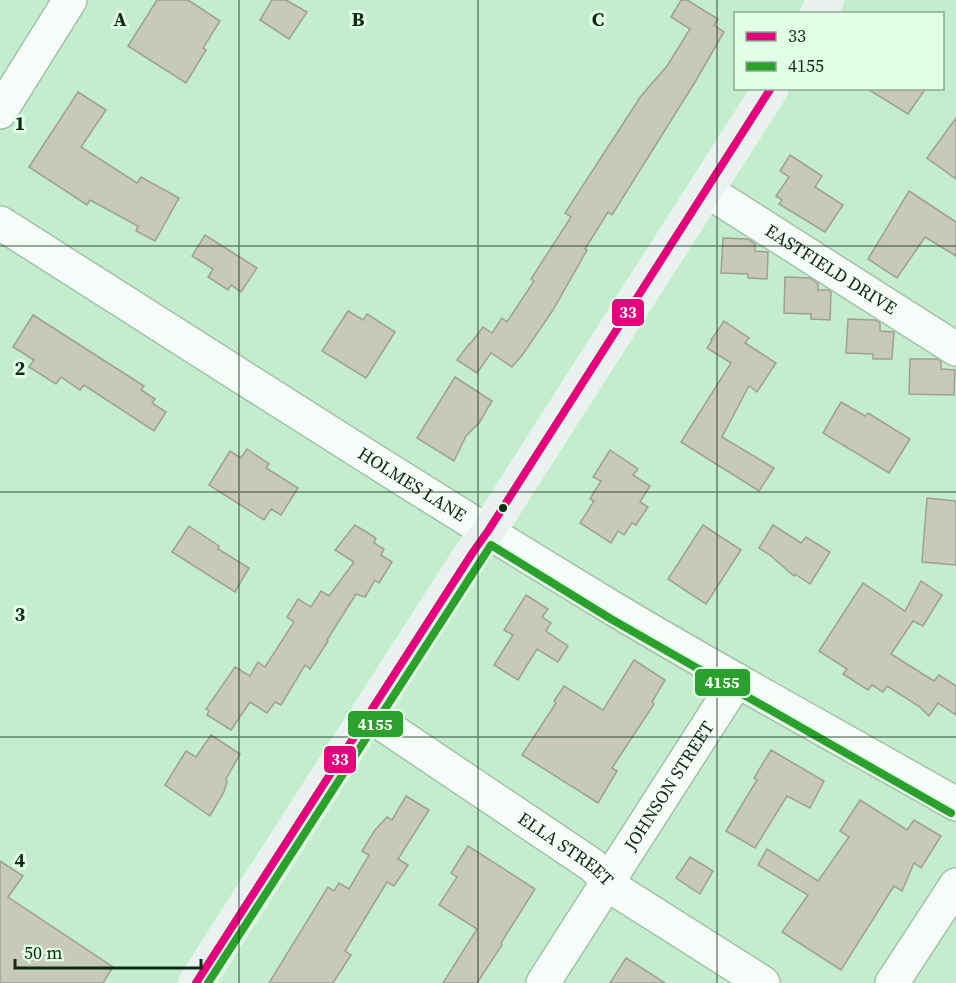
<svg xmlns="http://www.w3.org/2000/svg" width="956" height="983" font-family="'Source Serif 4',serif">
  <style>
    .building { fill: #c8c9b8; stroke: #9ea190; stroke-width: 1.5 }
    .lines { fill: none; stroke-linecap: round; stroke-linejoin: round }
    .minor-casing { stroke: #a1c2a9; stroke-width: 36 }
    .major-casing { stroke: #e4f7e8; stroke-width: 36 }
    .minor { stroke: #f6fcf8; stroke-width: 33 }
    .major { stroke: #eaf1f0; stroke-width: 33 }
    .bus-1-casing { stroke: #e2ffe7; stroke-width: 12 }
    .bus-2-casing { stroke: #e2ffe7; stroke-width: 12 }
    .bus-1 { stroke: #e5007d; stroke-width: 8 }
    .bus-2 { stroke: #2ca02c; stroke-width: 8 }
    .grid { fill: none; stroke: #0d2c16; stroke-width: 1.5; stroke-opacity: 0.55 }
    .bus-dot { fill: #0d2c16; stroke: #e2ffe7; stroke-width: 2 }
    .labels { text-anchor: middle; stroke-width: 6; stroke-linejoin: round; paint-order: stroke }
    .street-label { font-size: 18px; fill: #0d2c16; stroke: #e2ffe7 }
    .grid-label { font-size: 20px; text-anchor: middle; font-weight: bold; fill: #0d2c16; stroke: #e2ffe7; stroke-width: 6; stroke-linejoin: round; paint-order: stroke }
    .line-badge { stroke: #e2ffe7; stroke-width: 2 }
    .badge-label { font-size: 16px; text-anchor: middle; font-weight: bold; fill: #fff }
  </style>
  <rect width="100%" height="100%" fill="#c4edcd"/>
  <g class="building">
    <polygon points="157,0 188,0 220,21 203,48 206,50 186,83 128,46"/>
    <polygon points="272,0 286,0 307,12 289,39 260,20"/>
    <polygon points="681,0 687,0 718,19 714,25 724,32 695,82 612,215 608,212 585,249 587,250 553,310 523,354 512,367 491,353 477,373 457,360 469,344 470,344 483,327 492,333 502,318 507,322 534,281 531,279 571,217 565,213 641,96 667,66 690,29 671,17"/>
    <polygon points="866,88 926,88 908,114"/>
    <polygon points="78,92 106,110 81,147 137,183 141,177 179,198 155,241 136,231 138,226 90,200 87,205 29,167"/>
    <polygon points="956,118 956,179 927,158"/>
    <polygon points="790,155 822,176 815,187 843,205 825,232 779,204 782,200 776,196 789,177 780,171"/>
    <polygon points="909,191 956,222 956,256 925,237 897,278 868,259"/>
    <polygon points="205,235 257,268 241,292 231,285 228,290 208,277 213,269 192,256"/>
    <polygon points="723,238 748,239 755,244 755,251 768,252 767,279 748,278 748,274 721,273"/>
    <polygon points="785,277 810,278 818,284 818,290 829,290 831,292 830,320 811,319 811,314 784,313"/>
    <polygon points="348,311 363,320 367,314 395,332 366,378 322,351"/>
    <polygon points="33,315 144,386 141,390 155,399 152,403 166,412 154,431 84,385 80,390 61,377 56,384 29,367 34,360 13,347"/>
    <polygon points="848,319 875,320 880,323 880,331 894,332 892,359 873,359 873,354 846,353"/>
    <polygon points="724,321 749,338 745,343 776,363 757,392 749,386 722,437 774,468 759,491 681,442 731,363 707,348 712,341 711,340"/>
    <polygon points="910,359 938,359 941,362 941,369 955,370 954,395 909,394"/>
    <polygon points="455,377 492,401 479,423 466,436 454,461 417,438"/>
    <polygon points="841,402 865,416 868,413 910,439 889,473 823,433"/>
    <polygon points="247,449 269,464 266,468 298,488 281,515 271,509 264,520 209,485 230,451 241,458"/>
    <polygon points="610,450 638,469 633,475 650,486 640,502 648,507 636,525 632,523 624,535 618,531 611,543 580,523 594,501 590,499 601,481 593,477"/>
    <polygon points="927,498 956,501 956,565 922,562"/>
    <polygon points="355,525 376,538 374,543 384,549 381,555 392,562 379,583 375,580 365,597 356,594 327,640 328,641 310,669 305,665 281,705 275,702 267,713 250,702 231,730 207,715 209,711 206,709 235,667 250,676 258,662 265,667 294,622 287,617 298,599 311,607 321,591 329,596 354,562 335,550"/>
    <polygon points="703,525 741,550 706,604 668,579"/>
    <polygon points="773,525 801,543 806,537 830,552 810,584 795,574 794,576 771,556 759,548"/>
    <polygon points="189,526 219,546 218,549 249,568 235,592 172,552"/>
    <polygon points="921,581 942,595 923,626 913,621 891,654 934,681 939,675 956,686 956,715 938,703 929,716 920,707 887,686 883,692 872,685 868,690 843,674 847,669 819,651 863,583 905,611"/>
    <polygon points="526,595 548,609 542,617 551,623 546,631 568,646 558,662 537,649 518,680 494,665 513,635 504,630"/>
    <polygon points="634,660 665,680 652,702 654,704 612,768 617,771 598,803 522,755 556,703 554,701 564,686 603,710"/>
    <polygon points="211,735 240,754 226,779 227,782 224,792 210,816 165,785 186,751 196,757"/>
    <polygon points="771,750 824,781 810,808 787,796 755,848 726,831 757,780 754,778"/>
    <polygon points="406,796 429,810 398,859 408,865 394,886 387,882 345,951 351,955 333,983 269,983 328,887 334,891 339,883 349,889 369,855 362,851 375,830 387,817 392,820"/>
    <polygon points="860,800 907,830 914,820 941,836 921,868 914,863 902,891 894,886 841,970 782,932 808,895 758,865 767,849 818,881 849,837 840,831"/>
    <polygon points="468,846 535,889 501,943 502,945 477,983 443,983 477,929 439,905 457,877 451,873"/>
    <polygon points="690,857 713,871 700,894 676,878"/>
    <polygon points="0,861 23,876 8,897 113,967 103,983 0,983"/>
    <polygon points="626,958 665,983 610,983"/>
  </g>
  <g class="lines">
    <g class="minor-casing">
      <g id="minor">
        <polyline points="0,112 70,0"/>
        <path id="s1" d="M706,190L956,349"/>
        <path id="s2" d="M0,223C204,352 407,484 614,609C726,676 842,739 956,804"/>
        <path id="s3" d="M369,715L592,865L621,893L763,983"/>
        <path id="s4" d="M543,983L737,680"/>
        <polyline points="892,983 956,885"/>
      </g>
    </g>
    <g class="major-casing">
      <g id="major">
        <polyline points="818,14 826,0"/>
        <polyline points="196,983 473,552 488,531 771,88"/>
      </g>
    </g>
    <use href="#minor" class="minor"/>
    <use href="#major" class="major"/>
    <g class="bus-1-casing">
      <polyline id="bus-1" points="196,983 473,552 488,531 771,88"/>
    </g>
    <g class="bus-2-casing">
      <polyline id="bus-2" points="208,983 491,545 611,619 951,813"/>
    </g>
    <use href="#bus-1" class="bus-1"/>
    <use href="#bus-2" class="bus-2"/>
  </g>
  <path class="grid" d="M239,0V983M478,0V983M717,0V983M0,246H956M0,492H956M0,737H956"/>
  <circle class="bus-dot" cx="503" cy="508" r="5"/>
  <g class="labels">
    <g class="street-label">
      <text dy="6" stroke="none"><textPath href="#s1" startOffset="148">EASTFIELD DRIVE</textPath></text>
      <text dy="6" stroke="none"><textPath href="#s2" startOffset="488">HOLMES LANE</textPath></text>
      <text dy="6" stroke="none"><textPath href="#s4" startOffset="234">JOHNSON STREET</textPath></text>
      <text dy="6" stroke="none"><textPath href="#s3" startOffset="238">ELLA STREET</textPath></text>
    </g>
  </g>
  <g class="grid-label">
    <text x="120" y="26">A</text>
    <text x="358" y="26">B</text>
    <text x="598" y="26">C</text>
    <text x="20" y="130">1</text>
    <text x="20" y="375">2</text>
    <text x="20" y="621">3</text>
    <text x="20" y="867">4</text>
  </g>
  <g class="line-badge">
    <rect x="611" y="298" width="34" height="29" rx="6" fill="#e5007d"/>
    <rect x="694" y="668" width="57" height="29" rx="6" fill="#2ca02c"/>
    <rect x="347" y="710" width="57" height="28" rx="6" fill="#2ca02c"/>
    <rect x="323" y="745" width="34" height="29" rx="6" fill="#e5007d"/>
  </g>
  <g class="badge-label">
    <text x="628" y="318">33</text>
    <text x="722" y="688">4155</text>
    <text x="375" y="730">4155</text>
    <text x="340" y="765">33</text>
  </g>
  <rect x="734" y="12" width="210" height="78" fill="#e2ffe7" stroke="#8dab93" stroke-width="1.5"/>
  <rect x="746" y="32" width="30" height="9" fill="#e5007d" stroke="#8dab93" stroke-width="1.5"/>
  <text x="788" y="42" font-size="18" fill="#0d2c16">33</text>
  <rect x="746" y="62" width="30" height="9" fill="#2ca02c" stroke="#8dab93" stroke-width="1.5"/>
  <text x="788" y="72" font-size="18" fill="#0d2c16">4155</text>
  <path d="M15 959v9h186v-9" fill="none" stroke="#0d2c16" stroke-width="3"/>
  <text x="24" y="959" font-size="18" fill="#0d2c16" stroke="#e2ffe7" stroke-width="4.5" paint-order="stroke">50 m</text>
</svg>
